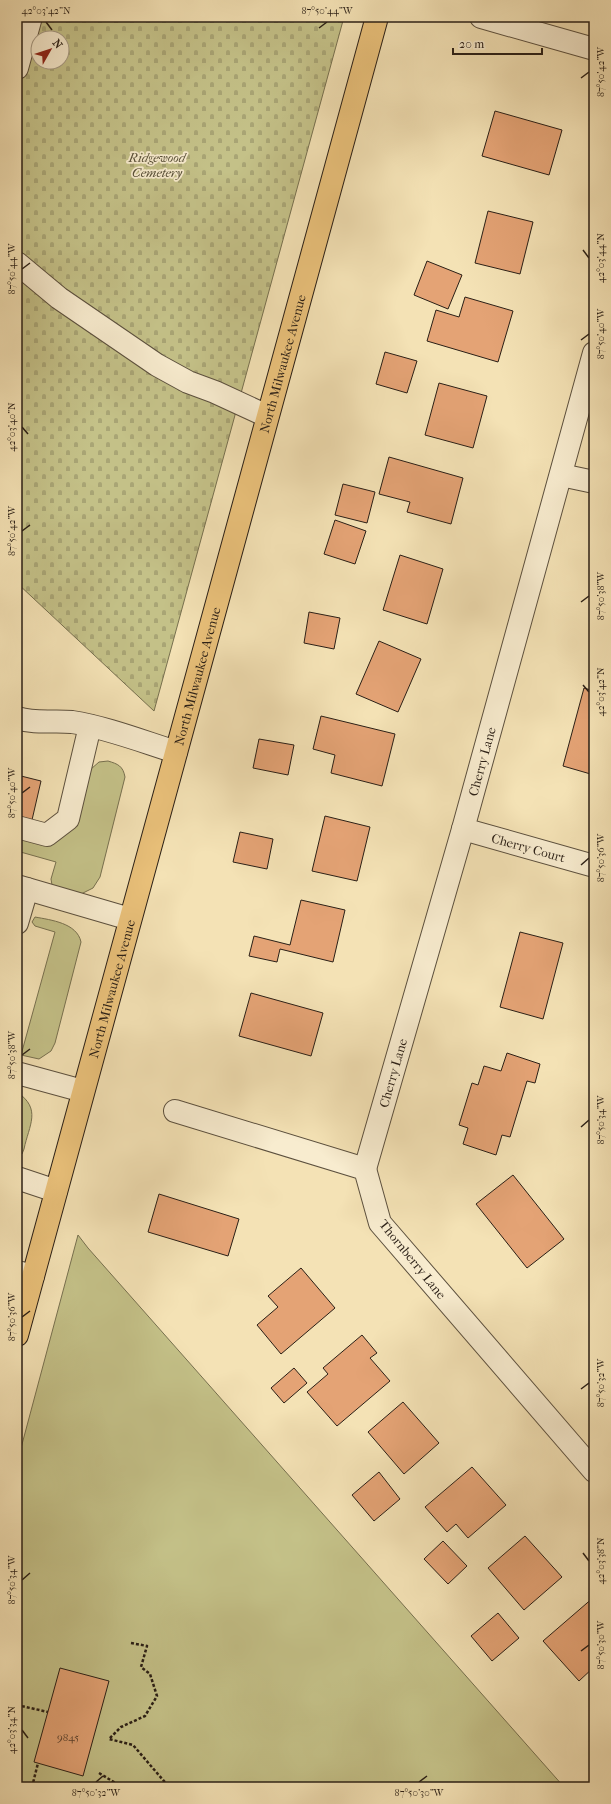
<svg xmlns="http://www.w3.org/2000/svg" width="611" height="1804" font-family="'IM FELL French Canon',serif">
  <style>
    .grass { fill: #c4c188; stroke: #77704f }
    .cemetery { fill: url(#cemetery-stones); stroke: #77704f; fill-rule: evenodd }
    .building { fill: #e4a375; stroke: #2a1f16 }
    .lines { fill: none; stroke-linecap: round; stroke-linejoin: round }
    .minor-casing { stroke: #5c503e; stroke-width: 24 }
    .major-casing { stroke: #2a1f16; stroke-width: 24 }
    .path { stroke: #2a1f16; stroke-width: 2.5; stroke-dasharray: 3 2; stroke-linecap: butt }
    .minor { stroke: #f8eccf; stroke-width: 22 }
    .major { stroke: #eac17a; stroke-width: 22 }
    .ticks { fill: none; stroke: #2a1f16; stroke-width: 1.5 }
    .labels { text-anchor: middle; stroke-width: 3.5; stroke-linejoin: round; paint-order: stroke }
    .number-label { font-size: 11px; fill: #58402e }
    .park-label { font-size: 13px; font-style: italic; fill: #585038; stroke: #f8eccf }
    .street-label { font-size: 13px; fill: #2a1f16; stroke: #f8eccf }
    .neatline { fill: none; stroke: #2a1f16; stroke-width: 1.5 }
    .ticks-label { font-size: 10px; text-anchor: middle; fill: #2a1f16 }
  </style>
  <defs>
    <pattern id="cemetery-stones" width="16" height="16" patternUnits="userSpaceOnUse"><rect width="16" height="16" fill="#c4c188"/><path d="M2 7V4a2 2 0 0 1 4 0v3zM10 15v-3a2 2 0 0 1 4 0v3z" fill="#a9a575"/></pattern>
  </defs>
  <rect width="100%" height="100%" fill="#f4e2b5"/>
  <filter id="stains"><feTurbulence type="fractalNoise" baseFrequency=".005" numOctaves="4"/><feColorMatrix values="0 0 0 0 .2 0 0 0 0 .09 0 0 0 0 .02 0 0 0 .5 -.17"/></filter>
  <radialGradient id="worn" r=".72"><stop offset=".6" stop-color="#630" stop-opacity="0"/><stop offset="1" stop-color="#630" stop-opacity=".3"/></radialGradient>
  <g class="grass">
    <path d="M108,761C118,764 123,766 125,777L100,877L93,888L81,894L52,885L51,879L56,862L17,851V833L43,840L91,769L99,762Z"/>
    <path d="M35,917C51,920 77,923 81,942L55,1043L51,1051L39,1059L21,1055L55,932L35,926L32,922Z"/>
    <path d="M17,1092C42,1109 29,1125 24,1149L22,1154L17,1156Z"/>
    <polygon points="78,1235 88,1248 564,1787 17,1787 17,1463"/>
  </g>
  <path class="cemetery" d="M17,17H344L154,711L17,583ZM38,38H62V62H38Z"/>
  <g class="building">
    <polygon points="495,111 562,130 549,175 482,156"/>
    <polygon points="488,211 533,222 520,274 475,263"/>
    <polygon points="427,261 462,275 448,309 414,295"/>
    <polygon points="465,297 513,311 498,362 427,341 436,310 459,317"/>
    <polygon points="385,352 417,361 407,393 376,384"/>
    <polygon points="439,383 487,396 473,448 425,435"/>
    <polygon points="389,457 463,478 451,524 407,512 410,502 379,494"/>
    <polygon points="343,484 375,492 367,523 335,515"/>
    <polygon points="335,520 366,531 355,564 324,554"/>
    <polygon points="400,555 443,569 427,624 383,610"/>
    <polygon points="309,612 340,618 334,649 304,643"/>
    <polygon points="379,641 421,659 398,712 356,694"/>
    <polygon points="584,688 594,691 594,775 563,766"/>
    <polygon points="321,716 395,734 382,786 331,773 335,755 313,749"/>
    <polygon points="259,739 294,745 288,775 253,768"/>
    <polygon points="17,775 41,781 32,820 17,816"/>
    <polygon points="325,816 370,827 357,881 312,871"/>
    <polygon points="240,832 273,839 267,869 233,862"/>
    <polygon points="301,900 345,910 333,962 280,949 277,962 249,956 254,936 290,945"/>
    <polygon points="520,932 563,943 543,1019 500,1007"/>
    <polygon points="251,993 323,1013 311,1056 239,1036"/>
    <polygon points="507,1053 540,1064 535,1083 527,1081 510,1137 502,1135 496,1155 463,1144 468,1128 459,1125 472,1083 478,1085 484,1066 501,1071"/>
    <polygon points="513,1175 564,1239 527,1268 476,1204"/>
    <polygon points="159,1194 239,1219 228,1256 148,1232"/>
    <polygon points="301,1268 335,1308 281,1354 257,1325 278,1307 268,1296"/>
    <polygon points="362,1335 377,1353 370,1358 390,1381 337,1426 307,1392 328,1374 323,1368"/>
    <polygon points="294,1368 307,1383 284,1403 271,1388"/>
    <polygon points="403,1402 439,1443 404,1474 368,1432"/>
    <polygon points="472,1467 506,1505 468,1538 456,1524 447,1532 425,1507"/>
    <polygon points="379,1472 400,1499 374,1521 352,1495"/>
    <polygon points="525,1536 562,1577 524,1610 488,1568"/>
    <polygon points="443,1541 467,1566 448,1584 424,1559"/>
    <polygon points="594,1597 594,1667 579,1681 543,1641"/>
    <polygon points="498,1613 519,1638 492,1661 471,1636"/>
    <polygon points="60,1668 109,1681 83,1776 34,1762"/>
  </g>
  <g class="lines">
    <g class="minor-casing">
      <g id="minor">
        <polyline points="481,17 594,49"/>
        <polyline points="17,68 31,17"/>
        <polyline points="17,263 59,298 157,365 188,382 215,392 267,416"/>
        <polyline points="561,475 594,482"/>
        <path d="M17,718C36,724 53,720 72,722C105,727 144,742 176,752"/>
        <polyline points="17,827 47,835 68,819 90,726"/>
        <path id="s1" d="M463,829L594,866"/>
        <polyline points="17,886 130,919"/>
        <polyline points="17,923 27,889"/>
        <polyline points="17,1073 83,1091"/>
        <polyline points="175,1111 365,1169 380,1223 594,1471"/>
        <path id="s2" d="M365,1169L463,829L594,353"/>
        <polyline points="17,1178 56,1191"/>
        <polyline points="17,1272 33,1276"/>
      </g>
    </g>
    <g class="major-casing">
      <g id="major">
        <path id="s3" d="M17,1335L377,17"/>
      </g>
    </g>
    <g class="path">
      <polyline points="131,1643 147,1646 141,1667 150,1674 157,1696 145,1716 121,1727 109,1739 133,1745 169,1787"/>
      <polyline points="17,1705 48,1712"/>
      <polyline points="99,1773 122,1787"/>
      <polyline points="32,1787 38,1763"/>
    </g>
    <use href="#minor" class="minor"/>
    <use href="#major" class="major"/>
  </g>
  <path class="ticks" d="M46,22L52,30M319,28L327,22M581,78L589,72M583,250L589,258M22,269L30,263M581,340L589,334M22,427L28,434M22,531L30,525M581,602L589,596M583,685L589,692M22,793L30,787M581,865L589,858M22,1055L30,1049M581,1127L589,1120M22,1317L30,1311M581,1389L589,1383M583,1553L589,1561M22,1580L30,1573M581,1651L589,1645M22,1730L28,1738M96,1782L103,1776M419,1782L427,1776"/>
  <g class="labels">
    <g class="number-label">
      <text x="68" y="1741">9845</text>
    </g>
    <g class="park-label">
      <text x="157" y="162">Ridgewood<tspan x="157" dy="15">Cemetery</tspan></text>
    </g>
    <g class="street-label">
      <text dy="5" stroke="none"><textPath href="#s3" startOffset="1007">North Milwaukee Avenue</textPath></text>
      <text dy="5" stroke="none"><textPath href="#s3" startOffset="683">North Milwaukee Avenue</textPath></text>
      <text dy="5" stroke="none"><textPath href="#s2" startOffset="424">Cherry Lane</textPath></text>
      <text dy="5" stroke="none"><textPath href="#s1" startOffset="68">Cherry Court</textPath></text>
      <text dy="5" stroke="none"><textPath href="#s3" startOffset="359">North Milwaukee Avenue</textPath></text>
      <text dy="5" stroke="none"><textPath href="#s2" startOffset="100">Cherry Lane</textPath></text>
      <text transform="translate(413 1259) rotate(51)" y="5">Thornberry Lane</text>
    </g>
  </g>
  <rect width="611" height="1804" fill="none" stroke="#f4e2b5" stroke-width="44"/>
  <g transform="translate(50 50) rotate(51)"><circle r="19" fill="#f8eccf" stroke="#a69a85"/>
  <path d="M0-3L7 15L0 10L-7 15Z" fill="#8f2418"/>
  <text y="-6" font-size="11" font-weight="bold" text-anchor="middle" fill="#2a1f16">N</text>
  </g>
  <path d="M453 48v6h89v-6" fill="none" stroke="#2a1f16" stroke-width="2"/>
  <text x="459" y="48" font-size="12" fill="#2a1f16" stroke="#f8eccf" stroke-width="3" paint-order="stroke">20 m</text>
  <rect x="22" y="22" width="567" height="1760" class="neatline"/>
  <g class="ticks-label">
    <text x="46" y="14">42°03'42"N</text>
    <text x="327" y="14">87°50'44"W</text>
    <text transform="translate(600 72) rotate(-90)" y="4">87°50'42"W</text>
    <text transform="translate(600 258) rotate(-90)" y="4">42°03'44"N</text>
    <text transform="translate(11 269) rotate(-90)" y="4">87°50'44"W</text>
    <text transform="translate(600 334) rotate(-90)" y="4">87°50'40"W</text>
    <text transform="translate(11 427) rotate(-90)" y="4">42°03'40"N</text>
    <text transform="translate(11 531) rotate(-90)" y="4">87°50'42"W</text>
    <text transform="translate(600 596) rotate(-90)" y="4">87°50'38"W</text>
    <text transform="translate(600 692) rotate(-90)" y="4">42°03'42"N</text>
    <text transform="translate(11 793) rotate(-90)" y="4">87°50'40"W</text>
    <text transform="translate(600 858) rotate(-90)" y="4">87°50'36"W</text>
    <text transform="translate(11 1055) rotate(-90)" y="4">87°50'38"W</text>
    <text transform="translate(600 1120) rotate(-90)" y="4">87°50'34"W</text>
    <text transform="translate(11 1317) rotate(-90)" y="4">87°50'36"W</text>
    <text transform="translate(600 1383) rotate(-90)" y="4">87°50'32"W</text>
    <text transform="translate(600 1561) rotate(-90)" y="4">42°03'38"N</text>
    <text transform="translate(11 1580) rotate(-90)" y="4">87°50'34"W</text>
    <text transform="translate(600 1645) rotate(-90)" y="4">87°50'30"W</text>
    <text transform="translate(11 1730) rotate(-90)" y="4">42°03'34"N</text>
    <text x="96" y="1796">87°50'32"W</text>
    <text x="419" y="1796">87°50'30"W</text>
  </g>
  <rect width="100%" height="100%" filter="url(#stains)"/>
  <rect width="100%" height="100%" fill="url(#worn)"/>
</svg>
